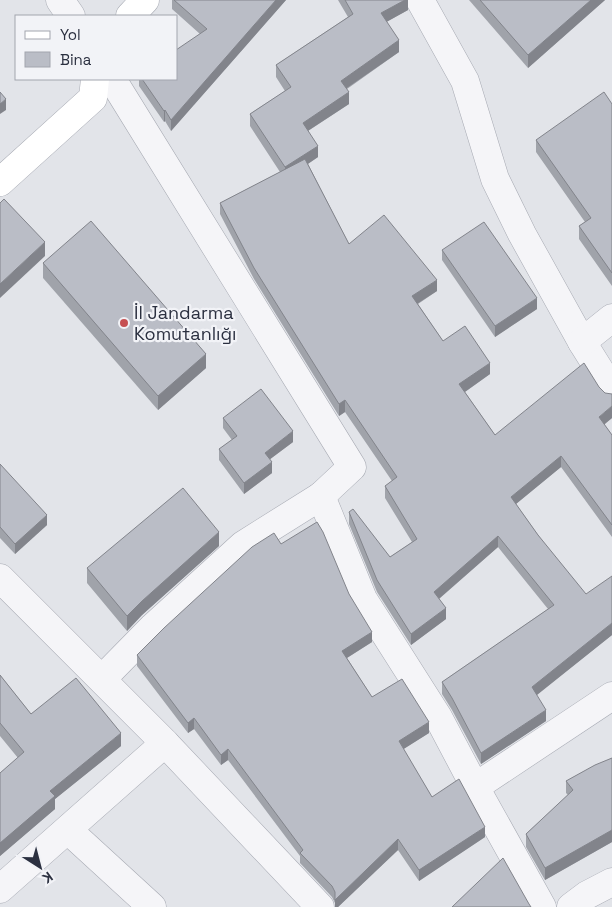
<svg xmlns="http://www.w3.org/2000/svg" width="612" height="907" font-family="'Space Grotesk',sans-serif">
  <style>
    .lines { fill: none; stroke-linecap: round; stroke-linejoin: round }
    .minor-casing { stroke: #a7aab3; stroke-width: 29 }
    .tertiary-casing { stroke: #a7aab3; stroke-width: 29 }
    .secondary-casing { stroke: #a7aab3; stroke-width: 29 }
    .minor { stroke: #f5f5f8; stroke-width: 28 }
    .tertiary { stroke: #f5f5f8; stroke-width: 28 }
    .secondary { stroke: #fff; stroke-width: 28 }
    .wall { fill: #a0a3aa }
    .shaded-wall { fill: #82848b }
    .building { fill: #babdc6; stroke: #82848b }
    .poi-dot { fill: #c65052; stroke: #f2f3f7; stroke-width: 2 }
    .labels { text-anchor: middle; stroke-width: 4.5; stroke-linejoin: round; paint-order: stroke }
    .poi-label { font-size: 18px; fill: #2b3040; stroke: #f2f3f7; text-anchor: start }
  </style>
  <rect width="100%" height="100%" fill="#e2e4e9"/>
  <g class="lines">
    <g class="minor-casing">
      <g id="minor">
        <polyline points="420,0 465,81 495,179 522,234 582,342 612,390"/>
        <polyline points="582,342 612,318"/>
        <polyline points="321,496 363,599 438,717 475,787 542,907"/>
        <polyline points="102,679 153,627 243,545 321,496 352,467 112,79"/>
        <polyline points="475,787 612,696"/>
        <polyline points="68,830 152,907"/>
        <polyline points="0,889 165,743"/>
      </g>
    </g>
    <g class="tertiary-casing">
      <g id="tertiary">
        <polyline points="60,0 71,16"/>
        <polyline points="0,578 165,743 320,907"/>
        <polyline points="571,907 587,895 612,882"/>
      </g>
    </g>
    <g class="secondary-casing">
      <g id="secondary">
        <polyline points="130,16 145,0"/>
        <polyline points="0,182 93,98 95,79"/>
      </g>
    </g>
    <use href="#minor" class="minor"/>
    <use href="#tertiary" class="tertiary"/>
    <use href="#secondary" class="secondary"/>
  </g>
  <g class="wall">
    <polygon points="172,0 286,0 171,131 165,121 164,122 139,86 139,79 176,79 200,34 172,9"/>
    <polygon points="338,0 408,0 408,10 386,22 399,52 347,89 349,104 308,131 318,157 308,164 349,244 437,291 418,304 443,341 490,374 465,392 495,435 612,418 604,424 612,435 612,537 561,467 516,504 538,535 612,635 536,695 546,721 481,764 452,710 442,694 442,682 548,609 498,547 439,599 446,619 411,645 377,592 349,524 349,512 390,557 412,542 385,498 385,486 392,481 345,412 339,416 254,279 220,214 220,203 280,172 250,126 250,114 285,91 276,77 276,65 348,17"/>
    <polygon points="469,0 605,0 528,68"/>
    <polygon points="612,104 612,286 579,239 579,226 585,222 536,152 536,140"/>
    <polygon points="442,250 537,309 495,337 442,260"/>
    <polygon points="43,263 206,368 158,410 43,278"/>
    <polygon points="223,418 293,442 270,459 272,473 244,494 219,460 219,449 232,440 223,428"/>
    <polygon points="0,464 47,525 15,554 0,538"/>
    <polygon points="281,544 349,594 372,642 347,658 372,697 429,733 403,749 432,797 485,837 419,881 398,850 338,907 335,907 335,903 332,897 300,863 300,856 228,760 221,765 194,729 188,733 137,666 137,655"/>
    <polygon points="219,546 142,615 127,631 87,583 87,568"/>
    <polygon points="0,675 31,714 121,746 55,799 55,809 0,856 0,773 18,758 0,736"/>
    <polygon points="612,758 612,842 545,880 526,847 526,834 568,795 566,793 566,781"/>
  </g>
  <g class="shaded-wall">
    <polygon points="276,0 286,0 171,131 171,120"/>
    <polygon points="405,0 408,0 408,10 381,25 381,13"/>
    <polygon points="591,0 605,0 528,68 528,55"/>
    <polygon points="399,40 399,52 341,92 341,81"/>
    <polygon points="349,92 349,104 303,134 303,123"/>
    <polygon points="6,99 6,110 0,114 0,104"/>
    <polygon points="165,110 165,121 164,122 164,111"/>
    <polygon points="318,146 318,157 285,179 285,167"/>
    <polygon points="45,242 45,256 0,298 0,284"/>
    <polygon points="437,280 437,291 412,307 412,296"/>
    <polygon points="537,298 537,309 495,337 495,326"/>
    <polygon points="206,354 206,368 158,410 158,396"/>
    <polygon points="490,363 490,374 459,396 459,384"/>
    <polygon points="345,400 345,412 339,416 339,404"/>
    <polygon points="612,406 612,418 599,429 599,417"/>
    <polygon points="293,431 293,442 265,463 265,453"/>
    <polygon points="561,456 561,467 511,508 511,497"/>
    <polygon points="272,462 272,473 244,494 244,483"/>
    <polygon points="47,515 47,525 15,554 15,544"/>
    <polygon points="219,532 219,546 142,615 127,631 127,616 142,601"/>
    <polygon points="498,536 498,547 434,603 434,592"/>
    <polygon points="446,608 446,619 411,645 411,634"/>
    <polygon points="612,623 612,635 532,699 532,687"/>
    <polygon points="372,632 372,642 342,661 342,651"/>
    <polygon points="546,710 546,721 481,764 481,753"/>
    <polygon points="194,718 194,729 188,733 188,723"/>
    <polygon points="429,722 429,733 399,752 399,741"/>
    <polygon points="121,733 121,746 55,799 55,809 0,856 0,843 50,791"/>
    <polygon points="228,749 228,760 221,765 221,755"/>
    <polygon points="485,827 485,837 419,881 419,870"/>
    <polygon points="612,830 612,842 545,880 545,868"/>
    <polygon points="398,839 398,850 338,907 335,907 335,900"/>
  </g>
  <g class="building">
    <polygon points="174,0 276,0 171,120 165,110 164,111 142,79 176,79 176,50 207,29"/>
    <polygon points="345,0 405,0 381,13 399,40 341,81 349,92 303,123 318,146 285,167 250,114 291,87 276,65 353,14"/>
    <polygon points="480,0 591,0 528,55"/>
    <polygon points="0,92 6,99 0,104"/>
    <polygon points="604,92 612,104 612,273 579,226 591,218 536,140"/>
    <polygon points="305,159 349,244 384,215 437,280 412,296 443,341 465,326 490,363 459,384 495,435 584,363 599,387 605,393 612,394 612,406 599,417 612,435 612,525 561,456 511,497 538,535 586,594 612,576 612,623 532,687 546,710 481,753 452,698 442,682 554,605 498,536 434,592 446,608 411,634 377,580 349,512 353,509 390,557 417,539 385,486 397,477 345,400 339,404 254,268 220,203"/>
    <polygon points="4,199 45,242 0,284 0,203"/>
    <polygon points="91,221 206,354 158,396 43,263"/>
    <polygon points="484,222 537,298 495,326 442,250"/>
    <polygon points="261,389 293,431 265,453 272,462 244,483 219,449 237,436 223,418"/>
    <polygon points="0,464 47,515 15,544 0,527"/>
    <polygon points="183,488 219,532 142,601 127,616 87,568"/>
    <polygon points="317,522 323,532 349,594 372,632 342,651 372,697 402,679 429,722 399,741 432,797 459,779 485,827 419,870 398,839 335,900 335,892 332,886 300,853 303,850 228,749 221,755 194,718 188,723 137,655 164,628 252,547 274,533 281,544"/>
    <polygon points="0,675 31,714 76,678 121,733 50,791 55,796 0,843 0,773 24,752 0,723"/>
    <polygon points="612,758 612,830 545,868 526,834 573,790 566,781 595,765"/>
    <polygon points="503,858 529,904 531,907 452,907"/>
  </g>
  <circle class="poi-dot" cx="124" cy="323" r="5"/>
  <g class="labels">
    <g class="poi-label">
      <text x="134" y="319">İl Jandarma<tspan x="134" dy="21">Komutanlığı</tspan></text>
    </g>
  </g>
  <rect x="15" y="15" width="162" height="65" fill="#f2f3f7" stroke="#a2a5ae"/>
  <rect x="25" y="31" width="25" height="8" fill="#ffffff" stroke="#a2a5ae"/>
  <text x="60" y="40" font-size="15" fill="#2b3040">Yol</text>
  <rect x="25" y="52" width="25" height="15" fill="#babdc6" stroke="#a2a5ae"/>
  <text x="60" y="65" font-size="15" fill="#2b3040">Bina</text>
  <g transform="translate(40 867) rotate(144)" stroke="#f2f3f7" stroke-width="4" paint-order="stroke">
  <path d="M0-4L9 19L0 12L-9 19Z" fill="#2b3040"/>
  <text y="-8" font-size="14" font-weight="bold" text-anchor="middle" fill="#2b3040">K</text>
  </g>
</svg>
